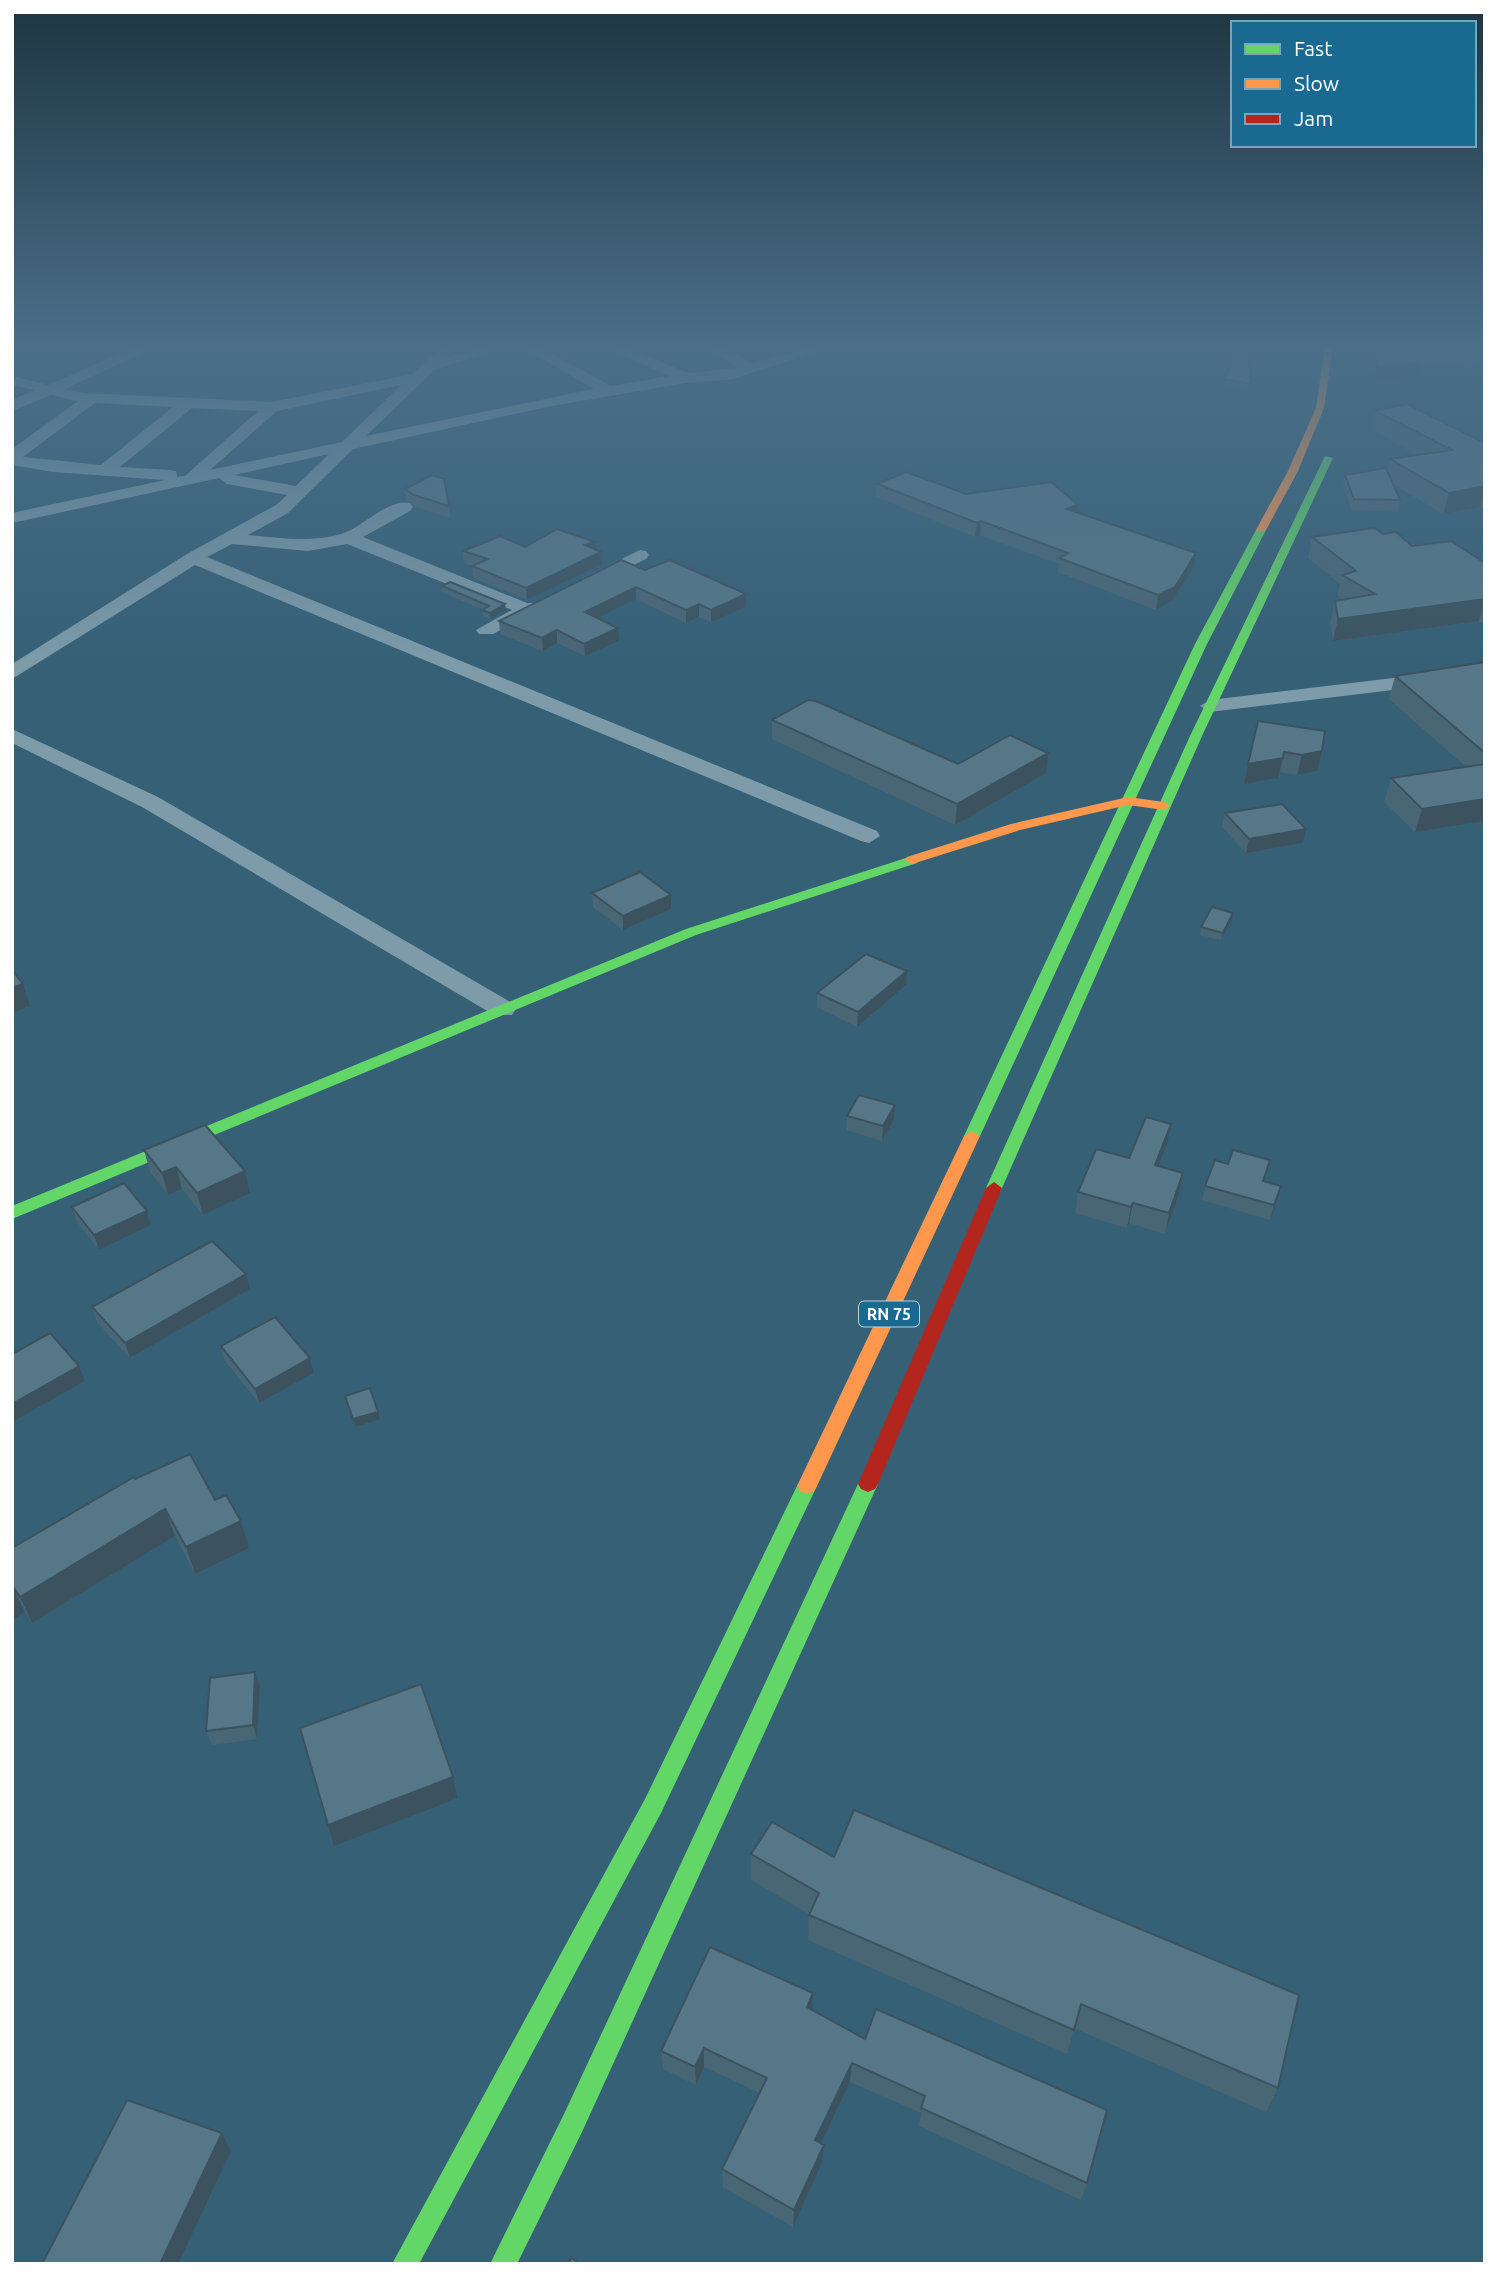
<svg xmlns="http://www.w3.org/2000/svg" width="1497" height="2276" font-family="Ubuntu,sans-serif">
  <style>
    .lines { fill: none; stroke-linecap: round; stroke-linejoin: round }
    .street { fill: #7d9ba9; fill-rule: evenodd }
    .fast { fill: #63d668; fill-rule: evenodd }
    .slow { fill: #ff974d; fill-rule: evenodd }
    .jam { fill: #b3261e; fill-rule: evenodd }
    .wall { fill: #496675 }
    .shaded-wall { fill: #3c535f }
    .building { fill: #578; stroke: #3c535f; stroke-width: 2 }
    .labels { text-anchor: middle; stroke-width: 7; stroke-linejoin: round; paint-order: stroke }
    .shield { fill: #1a6991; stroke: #bad2de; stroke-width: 2 }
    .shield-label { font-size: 16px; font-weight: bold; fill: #fff }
  </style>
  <rect width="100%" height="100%" fill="#356076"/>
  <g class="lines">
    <g class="street">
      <path d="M138,346H157L65,389L83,393L272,402L413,374L442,346H457L447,357L486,346H509L434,370L366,436L594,389L520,346H538L611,386L669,376L604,346H623L688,373L738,368L703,346H721L753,363L812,346H834L733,379L686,383L552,406L353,449L288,513L248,535C279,538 310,543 341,534C362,528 388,498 410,503L413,507L410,511L363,537L527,603H541L544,607L493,634H479L476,630L512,610L347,544L308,551L232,544L207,557L877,831L880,836L869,843L861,841L195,565L12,679V664L187,554L276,505L287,495L227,484L219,478L12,523V513L165,480L53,472L12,465V449L78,401L51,395L12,411V400L35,390L12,385V376L48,385ZM401,385L342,442L210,470L277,411ZM95,403L173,407L101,465L23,457ZM192,408L258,411L185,476L177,477L176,471L170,470L120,467ZM329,454L296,486L234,475Z"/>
      <polygon points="640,550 646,551 649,555 646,559 599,582 592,584 583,578"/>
      <polygon points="1485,667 1485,679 1210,712 1200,706 1210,700"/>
      <polygon points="12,729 158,797 512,1003 516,1009 512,1015 494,1015 142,807 12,743"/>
    </g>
    <g class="fast">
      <polygon points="1325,456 1333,458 1202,736 1002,1188 1000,1192 988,1192 986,1188 1190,736"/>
      <polygon points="1261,527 1266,530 1207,644 980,1136 972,1141 966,1140 964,1136 1195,644 1256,530"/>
      <polygon points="912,856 919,860 917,863 696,935 12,1219 12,1206 686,929"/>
      <polygon points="868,1476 875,1479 878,1484 582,2132 517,2264 490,2264 564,2114 858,1484 861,1479"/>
      <polygon points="807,1478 814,1481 817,1486 661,1813 419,2264 392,2264 645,1799 797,1486 800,1481"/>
    </g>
    <g class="slow">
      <polygon points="1325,346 1333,346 1324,408 1298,471 1266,530 1257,532 1256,530 1288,471 1316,408"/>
      <polygon points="1128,797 1164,802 1170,806 1164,810 1128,805 1020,830 912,864 905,860 907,857 1011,824"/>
      <polygon points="972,1131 980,1136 817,1486 814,1491 807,1494 800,1491 797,1486 964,1136"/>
    </g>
    <polygon class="jam" points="994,1182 1002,1188 878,1484 875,1489 868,1492 861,1489 858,1484 986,1188"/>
  </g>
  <g class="wall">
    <polygon points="1373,346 1485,346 1485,362 1473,362 1472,367 1421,363 1418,377 1373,381"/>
    <polygon points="1224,379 1251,384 1250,390 1223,385"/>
    <polygon points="1375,411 1485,443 1485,510 1480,507 1443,514 1393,484 1400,500 1397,512 1352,510 1343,486 1345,475 1387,471 1390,459 1418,455 1371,430"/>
    <polygon points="877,484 966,494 1077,512 1194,567 1172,601 1156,610 1058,572 1059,564 980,535 975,537 876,497"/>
    <polygon points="405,489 449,506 450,518 416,507 406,500"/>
    <polygon points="1383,534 1412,546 1485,563 1485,625 1479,621 1333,641 1330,623 1335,601 1343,600 1337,596 1340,584 1308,558 1312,537"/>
    <polygon points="525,547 596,550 601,552 602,564 527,600 473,578 472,566 473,566 464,563 463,551"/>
    <polygon points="645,570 746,607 711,622 699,617 686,623 636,599 598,618 619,641 585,656 557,643 543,651 500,634 499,621"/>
    <polygon points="442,586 506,610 490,619 483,616 482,610 483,610 442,592"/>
    <polygon points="1485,662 1485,821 1415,832 1384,802 1391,778 1466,767 1389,699 1395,676"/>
    <polygon points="772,720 958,764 1046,773 955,825 772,739"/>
    <polygon points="1325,731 1317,771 1297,775 1279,772 1278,778 1244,784 1248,764"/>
    <polygon points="1225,813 1303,843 1246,853 1222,827"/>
    <polygon points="592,893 671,909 623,930 593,907"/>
    <polygon points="1232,920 1221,940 1200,935 1201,927"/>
    <polygon points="907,971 906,985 857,1027 817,1007 817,993"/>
    <polygon points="895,1105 894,1120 882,1141 846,1130 847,1116"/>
    <polygon points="1167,1144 1159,1166 1183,1173 1179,1194 1165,1234 1129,1223 1127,1228 1075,1213 1078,1192 1129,1158"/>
    <polygon points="144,1150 245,1171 250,1193 203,1215 182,1189 168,1195 150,1172"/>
    <polygon points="1270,1160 1264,1181 1277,1201 1270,1220 1202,1200 1205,1186 1228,1164"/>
    <polygon points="72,1207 147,1211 151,1225 99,1250 77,1222"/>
    <polygon points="250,1289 130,1358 97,1322 92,1307"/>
    <polygon points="221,1346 314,1373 259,1403 225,1361"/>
    <polygon points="135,1479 215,1500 241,1521 249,1548 195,1574 175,1536 32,1623 25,1612 12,1620 12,1548"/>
    <polygon points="260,1686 257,1739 212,1745 206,1731"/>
    <polygon points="751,1854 834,1857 1278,2088 1266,2112 1074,2028 1067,2054 808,1940 809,1914 751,1880"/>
    <polygon points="812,2010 1087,2183 1081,2200 919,2126 921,2113 850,2082 821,2143 824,2145 822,2163 793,2227 723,2187 722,2169 760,2093 704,2067 696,2085 663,2069 661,2051"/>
  </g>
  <g class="shaded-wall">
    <polygon points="1421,363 1418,377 1373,381 1377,366"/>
    <polygon points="1485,486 1480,507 1443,514 1449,493"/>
    <polygon points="1078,505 1076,518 1067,509"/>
    <polygon points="981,521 980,535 975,537 977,523"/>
    <polygon points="595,542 596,553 585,545"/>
    <polygon points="601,552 602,564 527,600 526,588"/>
    <polygon points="1196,553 1194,567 1172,601 1156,610 1158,595"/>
    <polygon points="636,587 636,599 586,624 585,612"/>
    <polygon points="746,594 746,607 711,622 711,610"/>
    <polygon points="1485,599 1479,621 1333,641 1338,619"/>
    <polygon points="505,604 506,610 490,619 490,613"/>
    <polygon points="699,604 699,617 686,623 686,610"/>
    <polygon points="618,628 619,641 585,656 584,644"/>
    <polygon points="557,630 557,643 543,651 542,638"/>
    <polygon points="1322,751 1317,771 1297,775 1302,755"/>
    <polygon points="1048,753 1046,773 955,825 957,804"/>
    <polygon points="1283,758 1278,778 1244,784 1248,764"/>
    <polygon points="1485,799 1485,821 1415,832 1422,809"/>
    <polygon points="1306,829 1303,843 1246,853 1249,839"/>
    <polygon points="671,895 671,909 623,930 623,916"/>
    <polygon points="1233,913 1232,920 1221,940 1223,933"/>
    <polygon points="907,971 906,985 857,1027 858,1012"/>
    <polygon points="23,984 30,1006 12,1013 12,988"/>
    <polygon points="895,1105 894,1120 882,1141 883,1126"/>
    <polygon points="1171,1124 1167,1144 1151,1186 1155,1165"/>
    <polygon points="176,1167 182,1189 168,1195 162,1173"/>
    <polygon points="245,1171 250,1193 203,1215 197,1193"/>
    <polygon points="1183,1173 1179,1194 1165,1234 1169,1213"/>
    <polygon points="1281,1186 1277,1201 1270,1220 1274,1205"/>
    <polygon points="1133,1203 1129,1223 1127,1228 1131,1207"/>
    <polygon points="147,1211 151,1225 99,1250 94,1235"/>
    <polygon points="246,1274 250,1289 130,1358 125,1343"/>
    <polygon points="310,1358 314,1373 259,1403 255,1389"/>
    <polygon points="79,1366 85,1381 12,1422 12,1404"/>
    <polygon points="378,1412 380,1419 355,1427 353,1419"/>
    <polygon points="165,1509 175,1536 32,1623 20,1597"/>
    <polygon points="241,1521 249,1548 195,1574 186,1547"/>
    <polygon points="12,1585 25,1612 12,1620"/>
    <polygon points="255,1672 260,1686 257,1739 253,1725"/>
    <polygon points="453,1777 458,1798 334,1846 328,1825"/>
    <polygon points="813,1993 812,2013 807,2007"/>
    <polygon points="704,2048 704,2067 696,2085 695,2067"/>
    <polygon points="852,2063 850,2082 814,2158 815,2140"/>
    <polygon points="222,2133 231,2151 178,2264 160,2264"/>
    <polygon points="824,2145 822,2163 793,2227 794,2210"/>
  </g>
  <g class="building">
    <polygon points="1240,346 1247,346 1251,384 1224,379"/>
    <polygon points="1376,346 1485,346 1485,348 1475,348 1476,353 1400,347 1421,363 1377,366"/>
    <polygon points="1407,404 1485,443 1485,486 1449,493 1390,459 1452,450 1375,411"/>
    <polygon points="1386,468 1400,500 1354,499 1345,475"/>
    <polygon points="906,472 966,494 1051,482 1078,505 1067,509 1196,553 1175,587 1158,595 1059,558 1068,553 981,521 977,523 877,484"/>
    <polygon points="432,475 444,479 449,506 414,495 405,489"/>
    <polygon points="1374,528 1383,534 1396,532 1412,546 1451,541 1485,563 1485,599 1338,619 1335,601 1375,594 1342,575 1356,571 1312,537"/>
    <polygon points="557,529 595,542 585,545 601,552 526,588 472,566 488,559 463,551 500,536 525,547"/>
    <polygon points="621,560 645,570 670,560 746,594 711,610 699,604 686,610 636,587 585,612 618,628 584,644 557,630 542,638 499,621"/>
    <polygon points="450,582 505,604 490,613 482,610 489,606 442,586"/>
    <polygon points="1485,662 1485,753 1395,676"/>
    <polygon points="808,700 816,701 958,764 1010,735 1048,753 957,804 772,720"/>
    <polygon points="1258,721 1325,731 1322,751 1302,755 1284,752 1283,758 1248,764"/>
    <polygon points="1485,764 1485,799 1422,809 1391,778"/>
    <polygon points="1282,804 1306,829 1249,839 1225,813"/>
    <polygon points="640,872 671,895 623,916 592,893"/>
    <polygon points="1212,907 1233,913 1223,933 1201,927"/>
    <polygon points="866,954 907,971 858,1012 817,993"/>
    <polygon points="12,970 23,984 12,988"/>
    <polygon points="859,1095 895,1105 883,1126 847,1116"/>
    <polygon points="1146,1117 1171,1124 1155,1165 1183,1173 1169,1213 1133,1203 1131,1207 1078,1192 1096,1149 1129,1158"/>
    <polygon points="205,1125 245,1171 197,1193 176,1167 162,1173 144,1150"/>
    <polygon points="1233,1150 1270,1160 1263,1181 1281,1186 1274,1205 1205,1186 1215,1160 1228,1164"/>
    <polygon points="124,1183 147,1211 94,1235 72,1207"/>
    <polygon points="212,1241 246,1274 125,1343 92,1307"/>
    <polygon points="275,1317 310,1358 255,1389 221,1346"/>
    <polygon points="50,1333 79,1366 12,1404 12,1354"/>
    <polygon points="370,1388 378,1412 353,1419 345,1396"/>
    <polygon points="190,1454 215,1500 226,1495 241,1521 186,1547 165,1509 20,1597 12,1585 12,1548 134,1477 135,1479"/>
    <polygon points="255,1672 253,1725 206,1731 210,1678"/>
    <polygon points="421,1684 453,1777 328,1825 300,1728"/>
    <polygon points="854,1810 1299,1995 1278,2088 1081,2004 1074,2030 809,1915 819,1893 751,1854 772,1822 834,1857"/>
    <polygon points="710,1947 813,1993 807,2007 865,2039 876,2009 1107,2110 1087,2183 921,2108 925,2096 852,2063 815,2140 824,2145 794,2210 722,2169 767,2078 704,2048 695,2067 661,2051"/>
    <polygon points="127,2100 222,2133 160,2264 42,2264"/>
    <polygon points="571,2258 581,2264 568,2264"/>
  </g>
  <linearGradient id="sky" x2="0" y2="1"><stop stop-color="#1d3541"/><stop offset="0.52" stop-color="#4b6f8a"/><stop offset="1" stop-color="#4b6f8a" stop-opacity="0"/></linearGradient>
  <rect width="1497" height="665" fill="url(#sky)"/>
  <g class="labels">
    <rect class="shield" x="859" y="1301.5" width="60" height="25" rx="5"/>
    <g class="shield-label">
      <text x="889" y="1320">RN 75</text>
    </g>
  </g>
  <rect width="1497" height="2276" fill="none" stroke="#ffffff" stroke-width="28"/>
  <rect x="1231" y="21" width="245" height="126" fill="#1a6991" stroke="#76a5bd" stroke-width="2"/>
  <rect x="1245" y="44" width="35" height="10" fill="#63d668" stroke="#76a5bd" stroke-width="2"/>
  <text x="1294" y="56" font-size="21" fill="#ffffff">Fast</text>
  <rect x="1245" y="79" width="35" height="10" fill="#ff974d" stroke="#76a5bd" stroke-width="2"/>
  <text x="1294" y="91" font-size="21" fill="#ffffff">Slow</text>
  <rect x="1245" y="114" width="35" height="10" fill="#b3261e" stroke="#76a5bd" stroke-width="2"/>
  <text x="1294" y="126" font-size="21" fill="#ffffff">Jam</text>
</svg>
